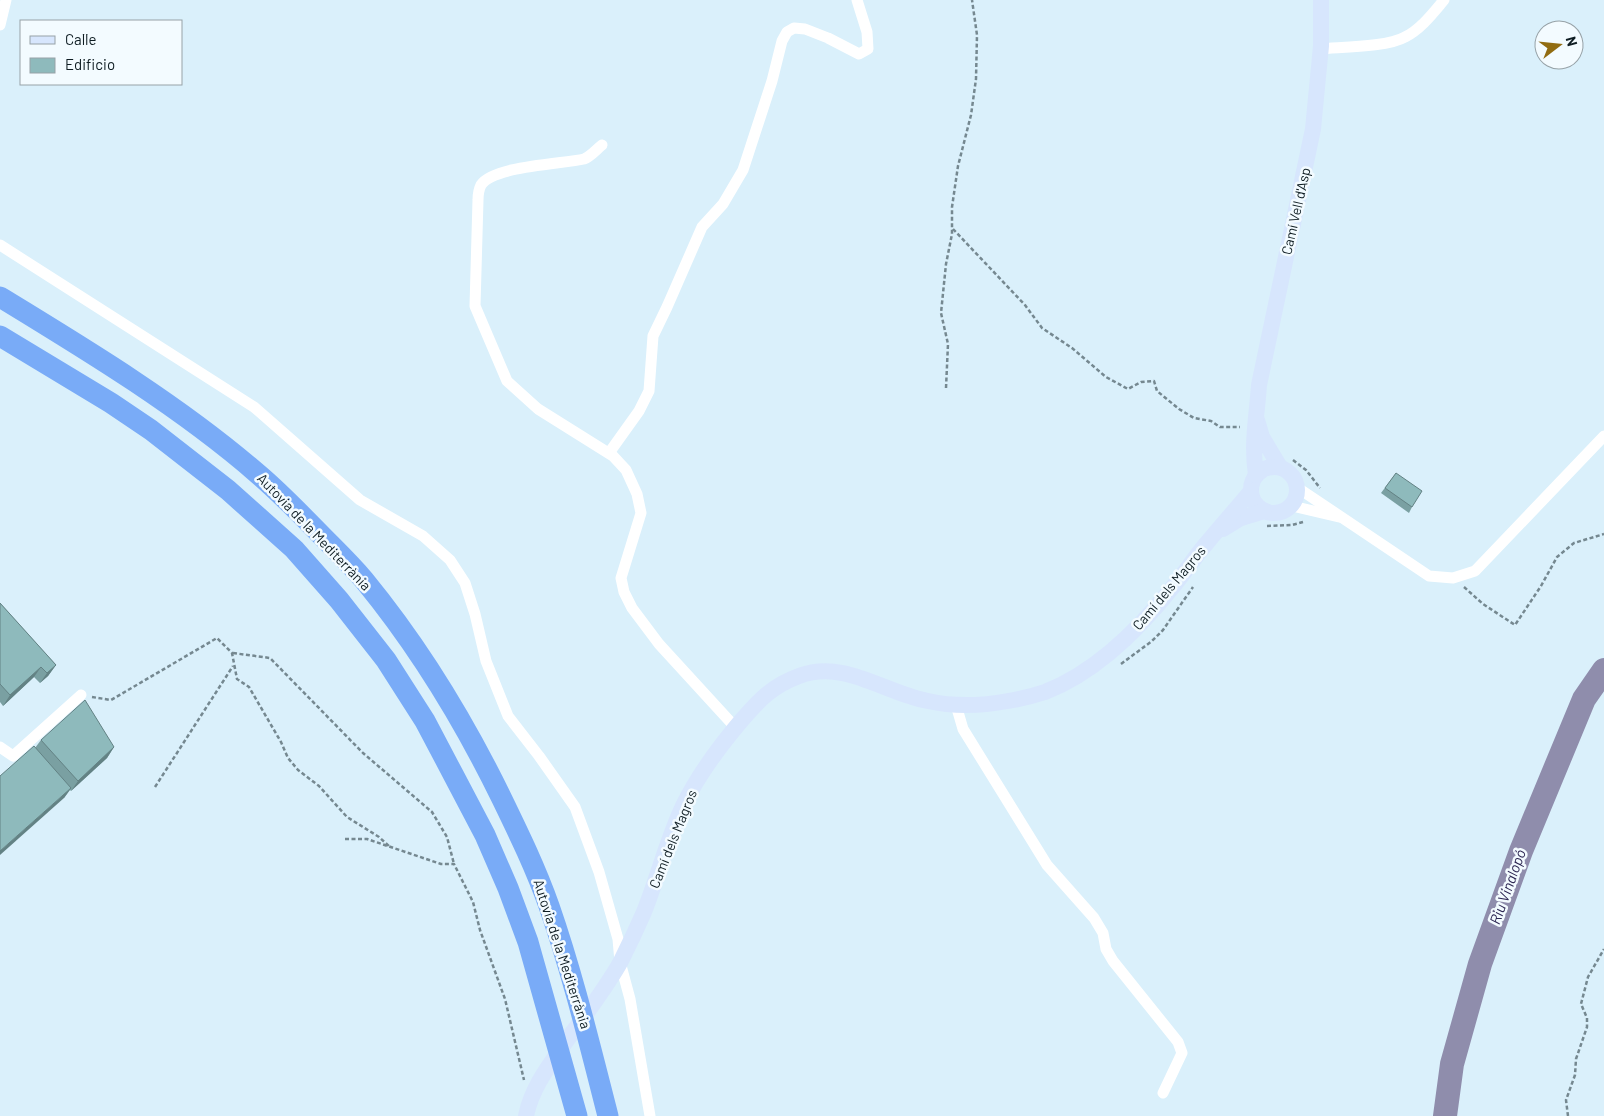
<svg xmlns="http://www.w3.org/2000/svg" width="1604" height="1116" font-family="Barlow,sans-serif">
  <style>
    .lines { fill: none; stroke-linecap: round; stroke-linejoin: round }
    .river { stroke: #8f8dac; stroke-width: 24 }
    .path { stroke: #758890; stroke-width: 2.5; stroke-dasharray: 4 2.5; stroke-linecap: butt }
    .street { stroke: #fff; stroke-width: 11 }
    .secondary { stroke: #d7e6fd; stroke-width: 16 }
    .highway { stroke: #79abf7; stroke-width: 21 }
    .wall { fill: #7aa0a2 }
    .shaded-wall { fill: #638284 }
    .building { fill: #8ebabc; stroke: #638284 }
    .labels { text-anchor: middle; stroke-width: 5; stroke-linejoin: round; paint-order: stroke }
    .street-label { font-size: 14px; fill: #0e1c22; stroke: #f3fbff }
    .water-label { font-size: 15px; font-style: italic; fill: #2d2753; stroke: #f3fbff }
  </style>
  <rect width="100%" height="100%" fill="#daf0fb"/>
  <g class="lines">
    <polyline class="river" points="1445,1116 1452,1064 1480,964 1521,851 1584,699 1604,670"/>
    <g class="path">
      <polyline points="953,229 1025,305 1042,328 1072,348 1106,377 1128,389 1141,382 1154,381 1157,391 1179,409 1194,418 1211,421 1220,427 1240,427"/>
      <polyline points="946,388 948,344 941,313 946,264 952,234 952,207 958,166 971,115 976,79 977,35 972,0"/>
      <polyline points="1293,460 1306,470 1320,488"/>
      <polyline points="1267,526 1292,525 1303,522"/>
      <polyline points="1464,587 1483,604 1515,625 1541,586 1557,557 1574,543 1604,534"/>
      <polyline points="233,653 270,658 363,753 432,812 447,837 454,864"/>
      <polyline points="1121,664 1152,641 1163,630 1193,587"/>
      <polyline points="92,697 111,700 217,638 232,653 237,679 249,687 281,742 288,758 298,770 319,786 347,817 379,837 390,847"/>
      <polyline points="155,787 233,666"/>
      <polyline points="345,839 367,839 441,864 454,864 473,902 480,930 505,999 524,1080"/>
      <polyline points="1568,1116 1566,1100 1575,1075 1576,1059 1587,1027 1587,1018 1581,1004 1588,977 1604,949"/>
    </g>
    <g class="street">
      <polyline points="0,25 6,0"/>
      <path d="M1320,49C1342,47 1388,47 1405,37C1421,29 1433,13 1444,0"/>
      <path d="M602,145C597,149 590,157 584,159C562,164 493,166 481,185C479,189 478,196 478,200L475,306L507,381L538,409L613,456L626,470L637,494L641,513L621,578L624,592L632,608L659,644L735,727"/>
      <polyline points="0,245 254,407 360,500 423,536 450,560 465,583 475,614 486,661 508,716 539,756 575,807 599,872 618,939 620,962 630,999 650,1116"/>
      <polyline points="609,453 639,411 649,391 653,336 667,307 702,227 723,204 743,170 772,81 782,41 787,32 794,28 805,29 828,38 859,54 868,49 867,32 857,0"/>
      <polyline points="1298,488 1429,576 1453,578 1475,571 1604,436"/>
      <polyline points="1292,506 1339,517"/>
      <polyline points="956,705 963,729 1047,865 1094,918 1103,933 1106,949 1113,961 1178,1042 1182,1053 1163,1093"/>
      <polyline points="0,747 13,756 81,695"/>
    </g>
    <g class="secondary">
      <polyline points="1257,420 1262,437 1280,467"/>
      <circle cx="1274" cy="490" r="23"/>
      <path d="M1256,475C1251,443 1257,416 1259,385L1313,129L1321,46V0"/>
      <polyline points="1223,529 1241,518 1264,511"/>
      <path d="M526,1116C531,1091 545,1071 560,1050C580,1021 604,992 621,961C629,945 637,928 644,912C658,877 667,840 683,806C698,775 719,747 741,721C759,700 772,686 799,676C845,659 884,693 928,701C955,707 981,706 1008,701C1020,699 1033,696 1045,692C1097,672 1142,626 1176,583C1186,571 1195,557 1206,544C1220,527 1236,509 1251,491"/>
    </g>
    <g class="highway">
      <path d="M0,297C87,350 181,407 258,474C284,496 307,521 331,545C342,556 353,567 364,580C419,647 464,721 502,799C519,834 536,869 549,906C573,975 590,1046 608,1116"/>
      <polyline points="0,336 111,403 151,430 228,490 294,549 339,600 386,660 425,721 454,776 485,835 508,888 528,942 577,1116"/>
    </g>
  </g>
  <g class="wall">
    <polygon points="1396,473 1412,507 1409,513 1381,493"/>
    <polygon points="0,603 56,665 48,676 40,683 34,677 3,706 0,702"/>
    <polygon points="41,740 114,747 107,758 71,791 70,790 64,798 35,748"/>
  </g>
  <g class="shaded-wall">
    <polygon points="56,665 48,676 40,683 47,673"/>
    <polygon points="41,667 34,677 3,706 10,695"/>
    <polygon points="114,747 107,758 71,791 78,781"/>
    <polygon points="71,788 64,798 0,855 0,851"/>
  </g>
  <g class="building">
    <polygon points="1396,473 1422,491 1412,507 1385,488"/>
    <polygon points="0,603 56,665 47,673 41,667 10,695 0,684"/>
    <polygon points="85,700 114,747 78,781 41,740"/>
    <polygon points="34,746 71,788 0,851 0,776"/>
  </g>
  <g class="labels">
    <g class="street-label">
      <text transform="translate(1296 211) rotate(-77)" y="5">Camí Vell d'Asp</text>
      <text transform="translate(314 532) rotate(46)" y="5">Autovia de la Mediterrània</text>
      <text transform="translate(1169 588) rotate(-50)" y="5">Camí dels Magros</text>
      <text transform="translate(673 839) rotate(-68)" y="5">Camí dels Magros</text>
      <text transform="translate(562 954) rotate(72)" y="5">Autovia de la Mediterrània</text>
    </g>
    <g class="water-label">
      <text transform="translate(1508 887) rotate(-70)" y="5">Riu Vinalopó</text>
    </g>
  </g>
  <rect x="20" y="20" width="162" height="65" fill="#f3fbff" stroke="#97a2a7"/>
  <rect x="30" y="36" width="25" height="8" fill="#d7e6fd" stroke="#97a2a7"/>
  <text x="65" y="45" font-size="15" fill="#0e1c22">Calle</text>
  <rect x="30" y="58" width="25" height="15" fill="#8ebabc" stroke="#97a2a7"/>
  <text x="65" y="70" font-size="15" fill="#0e1c22">Edificio</text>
  <g transform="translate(1559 45) rotate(74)"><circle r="24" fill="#f3fbff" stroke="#97a2a7"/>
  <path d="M0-4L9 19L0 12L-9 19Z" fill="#916c12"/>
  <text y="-8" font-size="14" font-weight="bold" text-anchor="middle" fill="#0e1c22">N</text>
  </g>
</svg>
